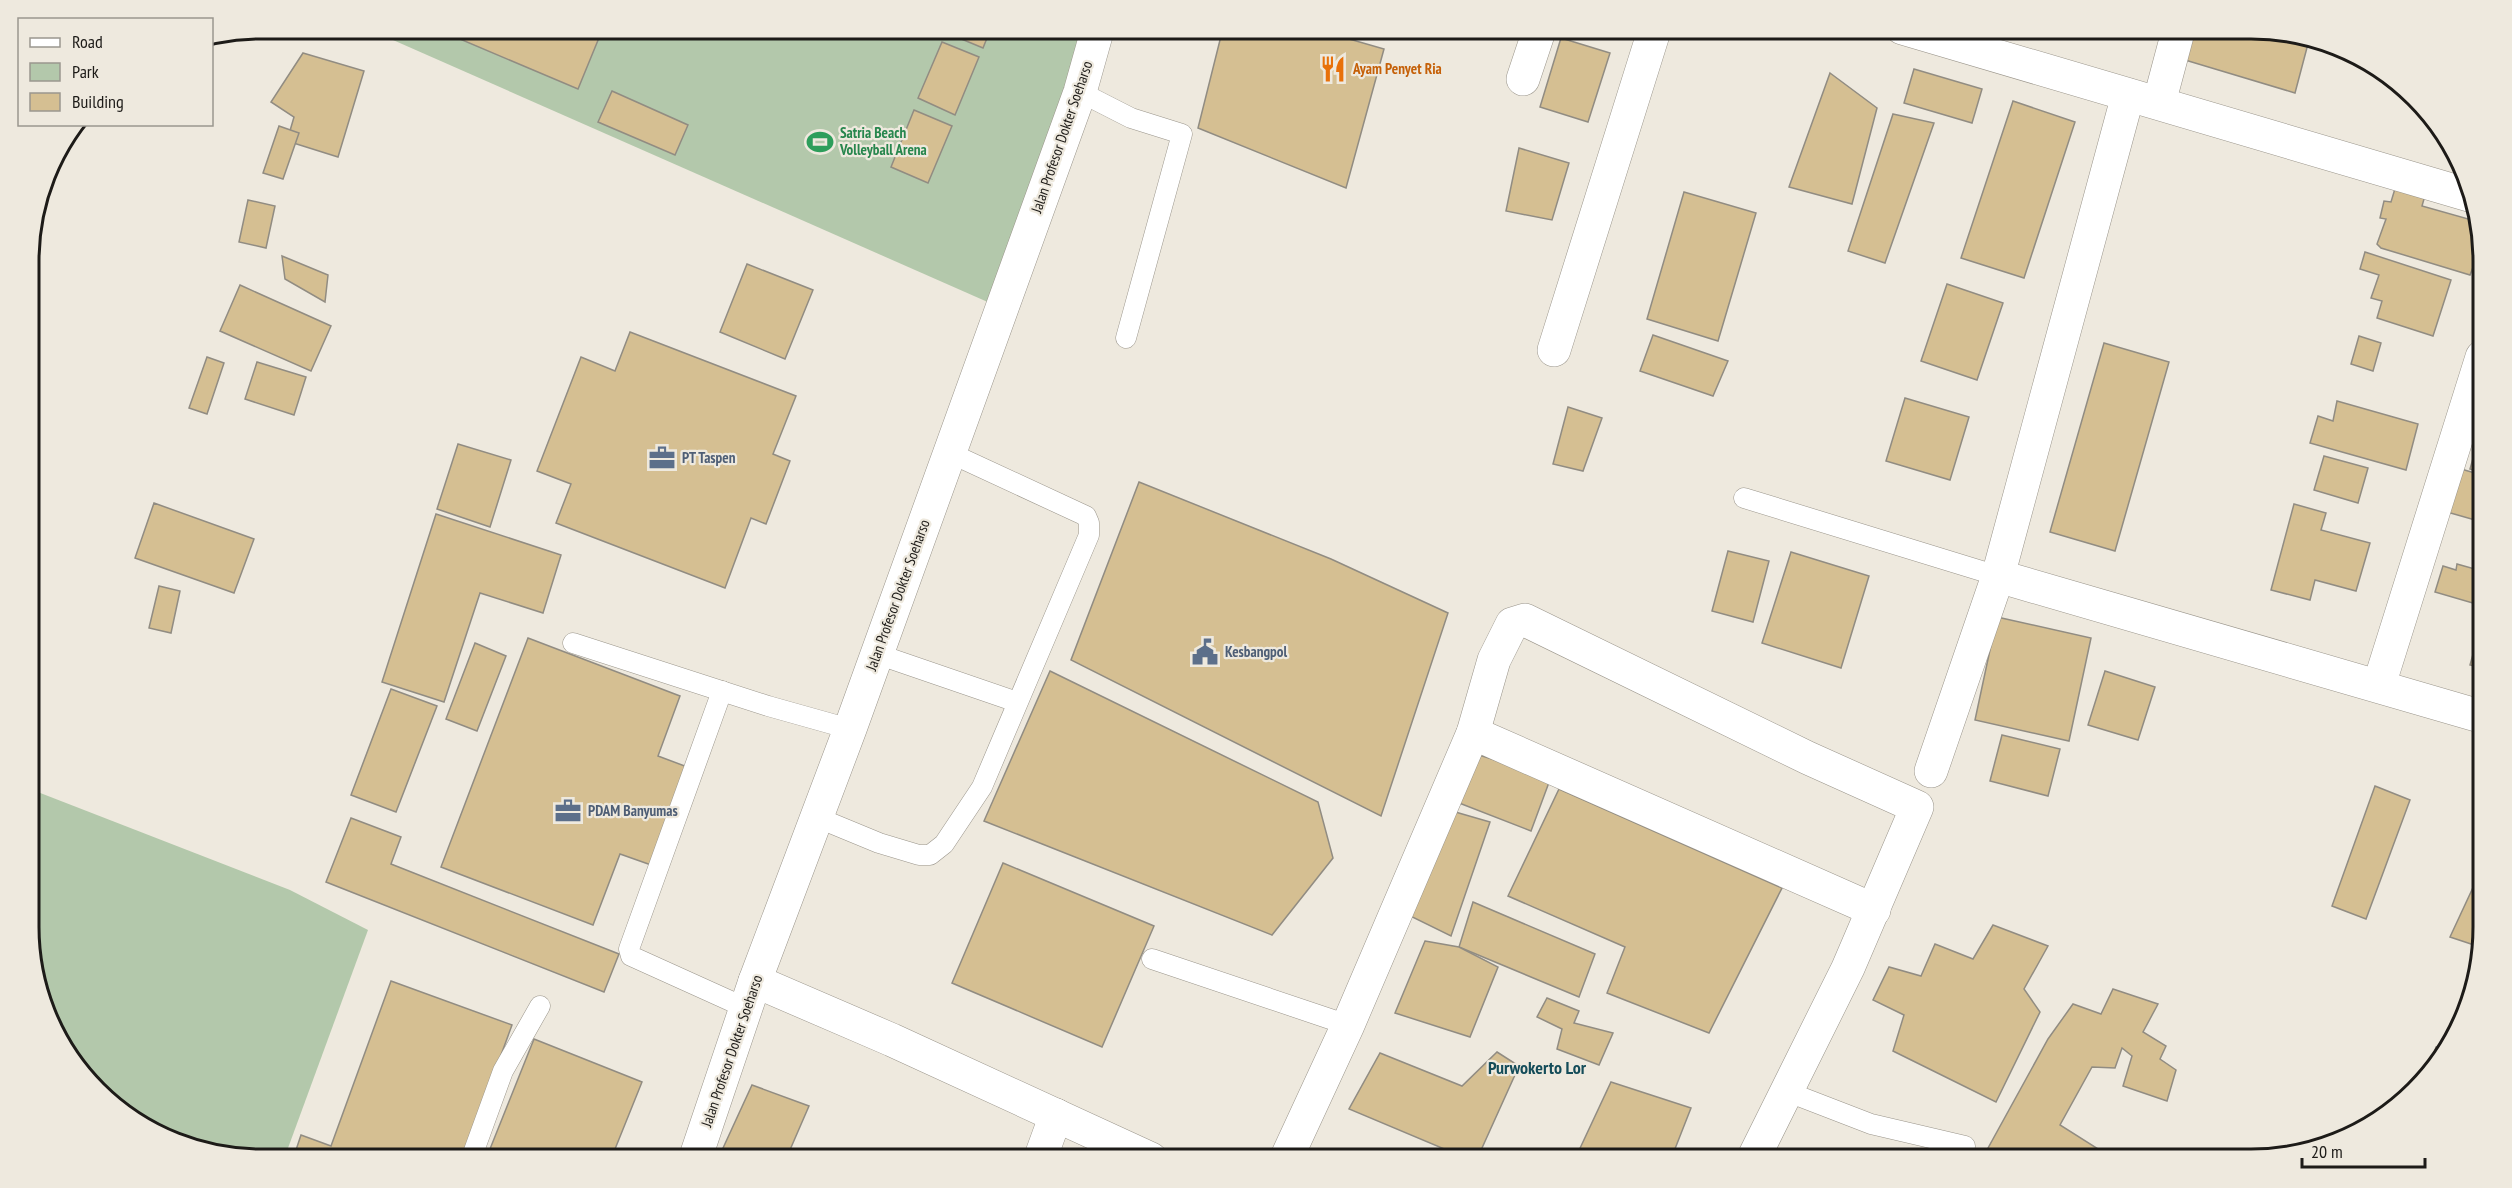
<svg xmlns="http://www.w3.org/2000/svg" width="2512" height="1188" font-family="'PT Sans Narrow',sans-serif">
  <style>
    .green { fill: #b3c8ab }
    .building { fill: #d5bf92; stroke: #918c82; stroke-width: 1.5 }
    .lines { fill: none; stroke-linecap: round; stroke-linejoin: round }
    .service-casing { stroke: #9a958b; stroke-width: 21 }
    .minor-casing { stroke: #9a958b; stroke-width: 34 }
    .tertiary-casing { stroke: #9a958b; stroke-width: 34 }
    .service { stroke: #fff; stroke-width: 20 }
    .minor { stroke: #fff; stroke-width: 33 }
    .tertiary { stroke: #fff; stroke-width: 33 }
    .labels { text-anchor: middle; stroke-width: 4.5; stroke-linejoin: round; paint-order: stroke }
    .food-label { font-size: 15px; font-weight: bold; fill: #c56008; stroke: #eee9de; text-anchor: start }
    .leisure-label { font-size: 15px; font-weight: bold; fill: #27864d; stroke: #eee9de; text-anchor: start }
    .street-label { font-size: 15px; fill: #1d1b18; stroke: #eee9de }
    .service-label { font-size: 15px; font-weight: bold; fill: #4e5e75; stroke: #eee9de; text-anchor: start }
    .quarter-label { font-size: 18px; font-weight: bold; fill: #144c59; stroke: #eee9de }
    .rim { fill: none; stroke: #1d1b18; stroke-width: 3 }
  </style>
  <rect width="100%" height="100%" fill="#eee9de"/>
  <g class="green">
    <polygon points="368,29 1090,29 999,307"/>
    <polygon points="30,789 290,890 368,930 284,1159 261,1159 172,1142 119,1111 76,1068 46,1016 31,958"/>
  </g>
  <g class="building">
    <polygon points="434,28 603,28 578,89"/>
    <polygon points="949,28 991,28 983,48 947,33"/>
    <polygon points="1223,28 1311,28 1384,49 1346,188 1198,128"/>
    <polygon points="2194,28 2251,28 2309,40 2295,93 2185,60"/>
    <polygon points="1561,38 1610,53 1588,122 1540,107"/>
    <polygon points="942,42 979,57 955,115 918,98"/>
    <polygon points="303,53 364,71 338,157 287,141 294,117 271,102"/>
    <polygon points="1914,69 1982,89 1972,123 1904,103"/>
    <polygon points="1830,73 1877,108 1852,204 1789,187"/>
    <polygon points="612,91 688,125 675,155 598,122"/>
    <polygon points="2013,101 2075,122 2024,278 1961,258"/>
    <polygon points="914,110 952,126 928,183 891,167"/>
    <polygon points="1893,114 1934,123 1885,263 1848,251"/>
    <polygon points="279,126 299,133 283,179 263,173"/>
    <polygon points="1519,148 1569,163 1552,220 1506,211"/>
    <polygon points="2397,182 2426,192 2422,206 2479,222 2482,244 2470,275 2381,248 2377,244 2386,219 2380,218 2384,201 2391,202"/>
    <polygon points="1684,192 1756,213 1718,341 1647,319"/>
    <polygon points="248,200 275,206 266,248 239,242"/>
    <polygon points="2365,252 2451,280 2433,336 2377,318 2382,301 2371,298 2379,275 2360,269"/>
    <polygon points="282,256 328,275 325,302 285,279"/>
    <polygon points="747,264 813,290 785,359 720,332"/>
    <polygon points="1947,284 2003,303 1977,380 1921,361"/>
    <polygon points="240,285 331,326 311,371 220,331"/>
    <polygon points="630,332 796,396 773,454 790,461 766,524 751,518 725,588 556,523 571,484 537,471 581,357 615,371"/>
    <polygon points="1653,335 1728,361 1713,396 1640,371"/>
    <polygon points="2359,336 2381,343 2373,371 2351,364"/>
    <polygon points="2104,343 2169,362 2115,551 2050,532"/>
    <polygon points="207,357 224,363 207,414 189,408"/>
    <polygon points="257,362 306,377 294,415 245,399"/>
    <polygon points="1905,398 1969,417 1950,480 1886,461"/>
    <polygon points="2337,401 2418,424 2406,470 2310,443 2318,416 2333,421"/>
    <polygon points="1568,407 1602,418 1583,471 1553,464"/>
    <polygon points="2480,434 2482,435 2482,473 2470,469"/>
    <polygon points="458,444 511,460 490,527 437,509"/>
    <polygon points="2324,456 2368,468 2358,503 2314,490"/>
    <polygon points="2461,469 2482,475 2482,522 2447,512"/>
    <polygon points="1139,482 1331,559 1448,613 1381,816 1071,660"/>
    <polygon points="154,503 254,539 234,593 135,558"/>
    <polygon points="2294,504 2326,513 2321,530 2370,543 2356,591 2315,580 2310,600 2271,590"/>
    <polygon points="436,514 561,555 543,613 480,593 444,702 382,682"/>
    <polygon points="1728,551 1769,561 1753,622 1712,611"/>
    <polygon points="1791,552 1869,576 1841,668 1762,643"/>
    <polygon points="2457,564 2482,571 2483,606 2435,592 2443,566 2456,570"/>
    <polygon points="159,586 180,591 171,633 149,628"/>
    <polygon points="1997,617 2091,638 2069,741 1975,720"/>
    <polygon points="2483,619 2483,668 2470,665"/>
    <polygon points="528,638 680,696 658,756 690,768 654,866 620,854 593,925 441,867"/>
    <polygon points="475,643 506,656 477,731 446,719"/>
    <polygon points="1050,671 1318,802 1333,858 1272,935 984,821"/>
    <polygon points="2105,671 2155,687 2138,740 2088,725"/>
    <polygon points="391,689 437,706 396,812 351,795"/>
    <polygon points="2002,735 2060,749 2048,796 1990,781"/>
    <polygon points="1469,752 1551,777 1531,831 1454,801"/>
    <polygon points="2375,786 2410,800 2366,919 2332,906"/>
    <polygon points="1559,789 1782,888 1709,1033 1607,993 1625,947 1508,896"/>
    <polygon points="1445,809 1490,822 1451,936 1398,910"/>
    <polygon points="351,818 401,837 391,864 619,954 604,992 326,882"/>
    <polygon points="1003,863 1154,926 1102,1047 952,983"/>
    <polygon points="2483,878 2483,927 2480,947 2450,937 2477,879"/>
    <polygon points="1473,902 1595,954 1579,997 1459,947"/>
    <polygon points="1993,925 2048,946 2024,989 2040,1012 1996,1102 1893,1051 1904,1015 1873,1000 1889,967 1921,976 1935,944 1973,959"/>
    <polygon points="1425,941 1459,947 1498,967 1470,1037 1395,1013"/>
    <polygon points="391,981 512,1025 463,1159 293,1159 301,1135 331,1146"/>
    <polygon points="2113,989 2158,1004 2143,1032 2166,1046 2160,1059 2176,1070 2167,1101 2123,1086 2132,1056 2122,1048 2115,1068 2092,1067 2060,1125 2103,1152 2101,1159 1982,1159 2048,1039 2073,1004 2101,1014"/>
    <polygon points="1547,998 1579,1011 1574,1023 1613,1033 1599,1065 1557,1049 1562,1029 1537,1017"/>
    <polygon points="534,1039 642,1082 611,1159 486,1159"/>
    <polygon points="2436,1047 2447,1049 2430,1074 2428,1073"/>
    <polygon points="1497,1052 1519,1066 1477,1159 1468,1159 1349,1109 1380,1053 1462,1086"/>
    <polygon points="1611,1082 1691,1108 1671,1159 1575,1159"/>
    <polygon points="752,1085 809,1106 786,1159 718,1159"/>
    <polygon points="2150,1149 2172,1159 2145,1159"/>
  </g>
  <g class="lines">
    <g class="service-casing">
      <g id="service">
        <polyline points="1080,92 1131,118 1182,134 1126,338"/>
        <polyline points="1744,498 1998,576"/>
        <polyline points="573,643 768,706 850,729"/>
        <polyline points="877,654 1017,702"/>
        <polyline points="722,691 629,949 631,956 746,1008"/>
        <polyline points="816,817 879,843 919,855 930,855 944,844 982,787 1089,535 1089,523 1086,516 950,453"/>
        <polyline points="1152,959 1348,1025"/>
        <polyline points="1788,1092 1871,1124 1965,1146"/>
        <polyline points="471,1159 503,1071 540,1006"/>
      </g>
    </g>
    <g class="minor-casing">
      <g id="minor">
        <polyline points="1902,28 2472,196"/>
        <polyline points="1523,79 1540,28"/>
        <polyline points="2159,103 2179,28"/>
        <polyline points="1554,350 1655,28"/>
        <polyline points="1998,576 2483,717"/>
        <polyline points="2379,685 2482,357"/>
        <polyline points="1473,733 1874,910"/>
        <polyline points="1931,771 1998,576 2128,95"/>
        <polyline points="755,981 892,1040 1151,1159"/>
        <polyline points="1040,1159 1056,1115"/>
        <polyline points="1286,1159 1348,1025 1473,733 1494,660 1512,624 1525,620 1808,758 1917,807 1848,968 1753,1159"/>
      </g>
    </g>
    <g class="tertiary-casing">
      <polyline id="tertiary" points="695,1159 755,981 850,729 1080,92 1098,28"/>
    </g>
    <use href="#service" class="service"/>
    <use href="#minor" class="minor"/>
    <use href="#tertiary" class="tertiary"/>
  </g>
  <defs>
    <g id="restaurant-bare" transform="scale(2.07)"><path d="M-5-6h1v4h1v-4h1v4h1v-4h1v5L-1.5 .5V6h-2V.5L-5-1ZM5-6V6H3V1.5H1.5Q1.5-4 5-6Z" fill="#e8710a" stroke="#eee9de" stroke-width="2.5" paint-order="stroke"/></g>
    <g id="stadium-bare" transform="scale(2.07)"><path d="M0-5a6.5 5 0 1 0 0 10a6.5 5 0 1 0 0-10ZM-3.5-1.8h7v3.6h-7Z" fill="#2e9e5b" stroke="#eee9de" stroke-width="2.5" paint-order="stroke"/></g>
    <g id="office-bare" transform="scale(2.07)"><path d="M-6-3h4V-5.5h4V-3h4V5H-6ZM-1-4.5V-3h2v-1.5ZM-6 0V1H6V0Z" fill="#5c6f8a" stroke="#eee9de" stroke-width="2.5" paint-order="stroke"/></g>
    <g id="civic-bare" transform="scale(2.07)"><path d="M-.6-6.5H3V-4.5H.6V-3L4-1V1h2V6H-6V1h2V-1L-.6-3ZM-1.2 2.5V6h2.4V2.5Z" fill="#5c6f8a" stroke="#eee9de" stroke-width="2.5" paint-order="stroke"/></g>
  </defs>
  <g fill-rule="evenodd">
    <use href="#restaurant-bare" x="1333" y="69"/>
    <use href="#stadium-bare" x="820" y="142"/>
    <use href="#office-bare" x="662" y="458"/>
    <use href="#civic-bare" x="1205" y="652"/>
    <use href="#office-bare" x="568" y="811"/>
  </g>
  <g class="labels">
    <g class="food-label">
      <text x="1353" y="74">Ayam Penyet Ria</text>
    </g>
    <g class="leisure-label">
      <text x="840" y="138">Satria Beach<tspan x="840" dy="17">Volleyball Arena</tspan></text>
    </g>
    <g class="street-label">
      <text transform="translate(1062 137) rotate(-71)" y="5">Jalan Profesor Dokter Soeharso</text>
      <text transform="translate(898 595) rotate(-70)" y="5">Jalan Profesor Dokter Soeharso</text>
      <text transform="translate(732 1051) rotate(-71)" y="5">Jalan Profesor Dokter Soeharso</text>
    </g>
    <g class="service-label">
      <text x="682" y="463">PT Taspen</text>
      <text x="1225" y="657">Kesbangpol</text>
      <text x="588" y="816">PDAM Banyumas</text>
    </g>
    <g class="quarter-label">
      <text x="1537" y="1074">Purwokerto Lor</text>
    </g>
  </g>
  <path d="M0 0H2512V1188H0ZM261 39H2251A222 222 0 0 1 2473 261V927A222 222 0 0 1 2251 1149H261A222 222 0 0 1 39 927V261A222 222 0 0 1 261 39Z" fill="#eee9de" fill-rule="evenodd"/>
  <path class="rim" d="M261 39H2251A222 222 0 0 1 2473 261V927A222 222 0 0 1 2251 1149H261A222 222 0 0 1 39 927V261A222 222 0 0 1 261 39Z"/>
  <rect x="18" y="18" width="195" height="108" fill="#eee9de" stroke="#9a978f" stroke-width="1.5"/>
  <rect x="30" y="38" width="30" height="9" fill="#ffffff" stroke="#9a978f" stroke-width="1.5"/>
  <text x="72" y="48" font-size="18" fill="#1d1b18">Road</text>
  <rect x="30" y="63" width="30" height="18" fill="#b3c8ab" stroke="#9a978f" stroke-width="1.5"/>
  <text x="72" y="78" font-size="18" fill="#1d1b18">Park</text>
  <rect x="30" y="93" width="30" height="18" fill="#d5bf92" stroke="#9a978f" stroke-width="1.5"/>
  <text x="72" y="108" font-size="18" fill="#1d1b18">Building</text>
  <path d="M2302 1158v9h123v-9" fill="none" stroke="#1d1b18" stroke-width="3"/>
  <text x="2311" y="1158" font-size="18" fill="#1d1b18" stroke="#eee9de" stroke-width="4.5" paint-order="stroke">20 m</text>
</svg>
